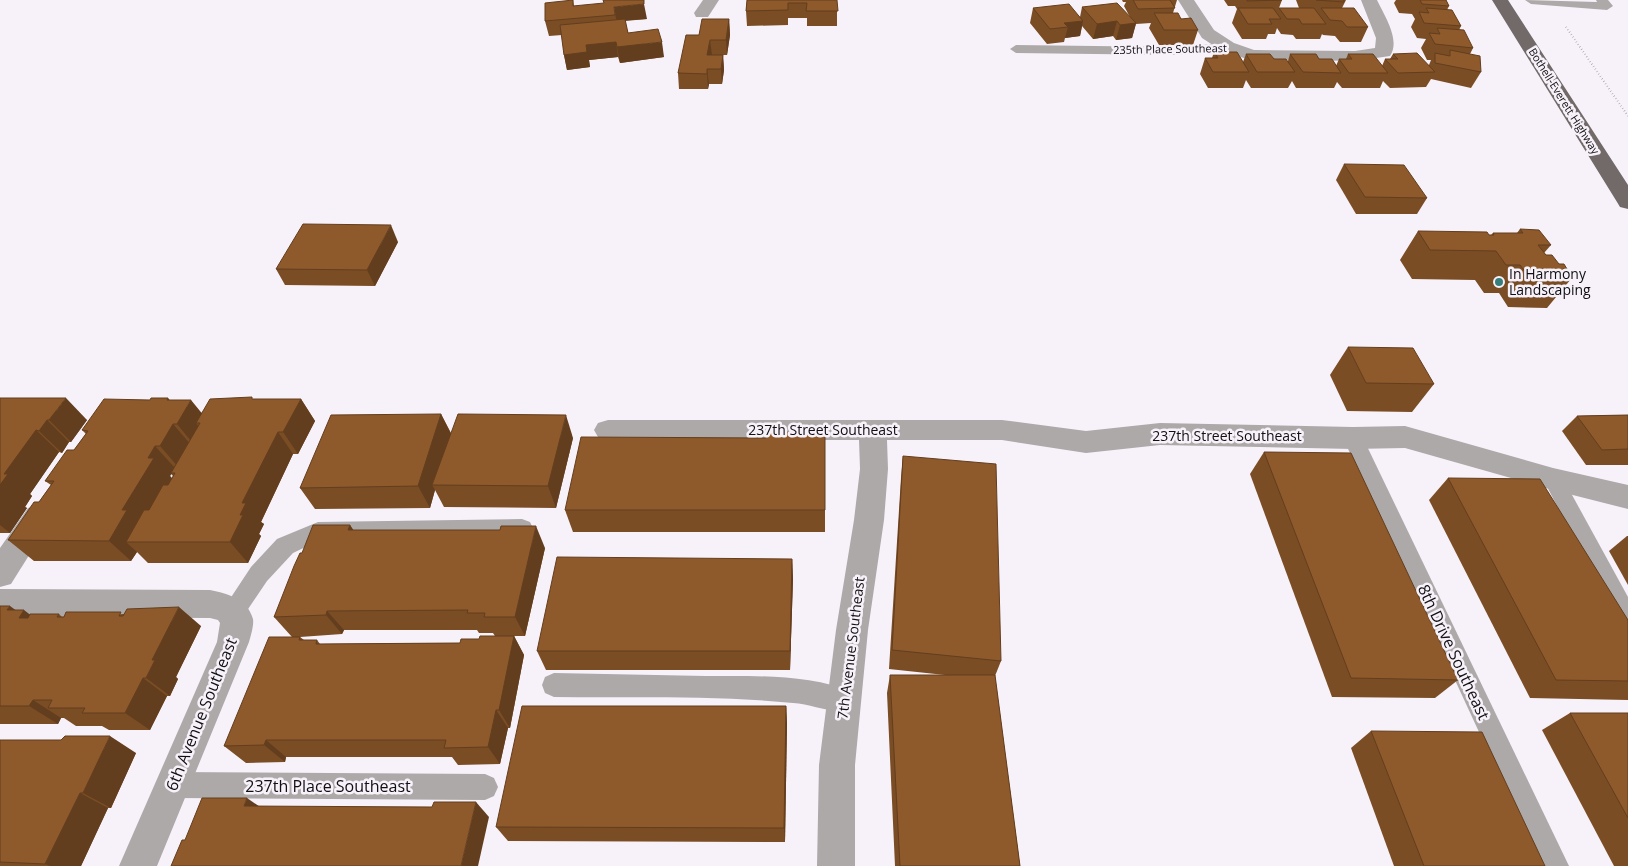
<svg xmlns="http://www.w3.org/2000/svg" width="1628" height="866" font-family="'Open Sans',sans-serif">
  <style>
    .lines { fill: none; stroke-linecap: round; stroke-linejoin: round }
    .path { stroke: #928e94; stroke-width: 2; stroke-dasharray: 0.5 2.5; stroke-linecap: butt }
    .lane { fill: #ada9a8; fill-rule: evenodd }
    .street { fill: #ada9a8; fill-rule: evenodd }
    .primary { fill: #726a69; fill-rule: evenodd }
    .wall { fill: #7a4d25; fill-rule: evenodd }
    .shaded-wall { fill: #633e1e }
    .building { fill: #8e592b; stroke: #633e1e }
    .poi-dot { fill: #367e7b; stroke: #f7f2fa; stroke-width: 2 }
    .labels { text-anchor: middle; stroke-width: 5; stroke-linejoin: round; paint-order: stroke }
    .far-street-label { font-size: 11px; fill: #110f12; stroke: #f7f2fa }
    .poi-label { font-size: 14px; fill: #110f12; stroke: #f7f2fa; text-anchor: start }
    .street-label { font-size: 14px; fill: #110f12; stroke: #f7f2fa }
    .near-street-label { font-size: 16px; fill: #110f12; stroke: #f7f2fa }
  </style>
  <rect width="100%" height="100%" fill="#f7f2fa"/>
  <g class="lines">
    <polyline class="path" points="1566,27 1628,116"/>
    <g class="lane">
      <polygon points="1525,0 1597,2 1596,0 1608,0 1613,6 1607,10 1531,4"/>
      <polygon points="1228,43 1234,47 1233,50 1173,55 1016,53 1010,49 1016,45 1173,47"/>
      <polygon points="1353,430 1360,433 1363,438 1569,866 1541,866 1343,438 1346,433"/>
      <polygon points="1553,471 1560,473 1628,597 1628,631 1620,627 1543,479 1546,473"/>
      <polygon points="522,519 530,522 533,528 530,534 522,537 320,540 293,553 267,581 240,621 232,624 224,621 220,614 251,567 277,539 318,522"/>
      <path d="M554,673C605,674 655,675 706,676C753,676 809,674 853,692L856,700L853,708C835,716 813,704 793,703C714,695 634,698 554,697L545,693L542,685L545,677Z"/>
      <polygon points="172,772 485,774 494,778 498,787 494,796 485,800 172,798 163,794 159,785 163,776"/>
    </g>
    <g class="street">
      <polygon points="703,0 719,0 708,17 696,17 694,13"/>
      <path d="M1178,0H1194L1214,30L1234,43L1254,50L1355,51L1375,48L1376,38L1361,0H1377C1384,15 1401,40 1390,56L1355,61L1247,59L1222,51L1202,38Z"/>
      <polygon points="608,420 1002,420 1086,431 1160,423 1353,427 1405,426 1553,468 1628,485 1628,509 1553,490 1405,448 1353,449 1160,445 1086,453 1002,440 887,440 888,469 884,520 868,630 855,765 855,866 817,866 819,765 836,630 854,520 860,469 859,440 608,440 598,437 594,430 598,423"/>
      <polygon points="38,505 48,508 53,517 11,584 0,587 0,548 28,508"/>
      <path d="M0,589L210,590C228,594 247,598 253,619C254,625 251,635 249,642L157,866H119L217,642L220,623L218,620L210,618L0,617Z"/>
    </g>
    <polygon class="primary" points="1492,0 1508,0 1628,185 1628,209 1620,207 1617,202"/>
  </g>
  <g class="wall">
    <polygon points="573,0 574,6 647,19 625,21 628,33 664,57 620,63 618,57 589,60 590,67 567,70 564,55 562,35 549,36 545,21"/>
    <polygon points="747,0 837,0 837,26 807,26 807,18 788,18 788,25 747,26 746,11"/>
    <polygon points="1122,0 1177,0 1173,13 1198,30 1193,45 1159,45 1149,28 1151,23 1136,24 1132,38 1116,40 1113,36 1093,39 1082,26 1080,36 1065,38 1064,42 1047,44 1030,23 1033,8 1080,17 1082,7 1131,19 1124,6 1126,2 1123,2"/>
    <polygon points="1224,0 1282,0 1279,8 1299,8 1296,0 1346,0 1342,8 1368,27 1361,42 1340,42 1335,36 1323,35 1322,34 1320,39 1296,39 1293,35 1281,34 1277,28 1275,34 1268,34 1266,39 1242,39 1232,23 1237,9 1235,6 1228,6"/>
    <polygon points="1396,0 1446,0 1449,6 1447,10 1461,26 1459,30 1473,48 1470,54 1481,72 1471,88 1431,79 1426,87 1390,88 1383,81 1380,88 1342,88 1337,82 1334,88 1296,88 1292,81 1288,88 1251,88 1246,80 1243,88 1208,88 1200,74 1205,58 1212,58 1214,52 1243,62 1246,54 1288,61 1290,54 1319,59 1336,66 1339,59 1346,59 1348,54 1382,66 1385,59 1390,59 1393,54 1429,65 1431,60 1427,60 1421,48 1426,39 1417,38 1411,27 1415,19 1412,14 1399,13 1394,3"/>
    <polygon points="729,19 730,35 727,55 723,55 724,70 722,84 709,84 708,89 679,89 678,73 699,35"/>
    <polygon points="1344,164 1427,198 1417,214 1356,214 1336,180"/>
    <polygon points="1520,229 1551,245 1544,253 1546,255 1567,269 1565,271 1571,279 1547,308 1508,307 1499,293 1484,293 1475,280 1412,279 1400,260 1418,231 1491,235 1493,233 1517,233"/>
    <polygon points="398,242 375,286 285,285 276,269"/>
    <polygon points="1348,347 1434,384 1412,412 1347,411 1330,375"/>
    <polygon points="0,398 87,420 71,442 69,442 62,453 59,452 30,494 32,496 25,507 27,508 10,533 0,533"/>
    <path d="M253,399H301L315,421L298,454H293L261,522L264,524L259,534L261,536L248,563H148L137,552L131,561H34L8,540L39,502L51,485L45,481L74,450L86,434L82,430L169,400L202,413ZM171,474L173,476L172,479L170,476Z"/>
    <polygon points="441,414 451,433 573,438 556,508 444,507 435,490 430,508 315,509 300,488"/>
    <polygon points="1628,415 1628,465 1586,465 1562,431 1577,416"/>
    <polygon points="766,438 825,510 825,532 573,532 565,510"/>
    <polygon points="1264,452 1458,680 1435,698 1332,697 1250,474"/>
    <polygon points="903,456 1001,661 995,676 1020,866 895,866 887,693 890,675 945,675 889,669 901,478"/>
    <polygon points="1448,478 1628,620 1628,700 1530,698 1429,500"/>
    <path d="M350,525L353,530L545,548L525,636H514L524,655L510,728H508L500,764L458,765L452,757H286L285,762L246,763L224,746L292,637L274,617L302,553ZM344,630H477L479,633H493L495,636L460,643L320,644L317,640H304L300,637L342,634Z"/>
    <polygon points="1627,536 1628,536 1628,585 1609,551"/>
    <polygon points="792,559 793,579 790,670 546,670 537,651"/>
    <polygon points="0,606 30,615 59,614 62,617 124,614 201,626 176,677 178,679 170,696 167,696 150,730 109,730 102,726 76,726 64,718 61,718 58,724 0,724"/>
    <polygon points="786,706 787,724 785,842 508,841 496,827"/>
    <polygon points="1570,713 1628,713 1628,866 1614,866 1542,730"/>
    <polygon points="1371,731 1545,866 1394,866 1351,748"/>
    <polygon points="0,740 136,753 111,808 108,808 81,866 0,866"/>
  </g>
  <g class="shaded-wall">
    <polygon points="644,4 647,19 617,21 618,30 614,7"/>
    <polygon points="729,19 730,35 727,55 726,40"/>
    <polygon points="1083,21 1080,36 1065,38 1068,27 1064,23"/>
    <polygon points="1117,21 1113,36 1093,39 1097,24"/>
    <polygon points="1136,23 1132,38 1116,40 1120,25"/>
    <polygon points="710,40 712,55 709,70 707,55"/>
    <polygon points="616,42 618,57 589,60 590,67 567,70 564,55 586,45"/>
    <polygon points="662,42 664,57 620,63 617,47"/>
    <polygon points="723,55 724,70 722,84 721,69"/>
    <polygon points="707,69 709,84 708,89 707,74"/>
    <polygon points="391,225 398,242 375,286 367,270"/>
    <polygon points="66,398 87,420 71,442 49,420"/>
    <polygon points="168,398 182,415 191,400 209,422 196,423 203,432 195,446 177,424 167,400"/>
    <polygon points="301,399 315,421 298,454 283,432"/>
    <polygon points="441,414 452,436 432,485 435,490 430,508 418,486"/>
    <polygon points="566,415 573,438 556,508 548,486"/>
    <polygon points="47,420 69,442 62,453 39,431"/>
    <polygon points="173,424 192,446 179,468 160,446"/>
    <polygon points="36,430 59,452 30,494 32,496 25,507 27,508 10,533 0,525 0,485 4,474"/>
    <polygon points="278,432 293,454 261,522 264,524 259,534 261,536 248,563 230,542 240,515 242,503"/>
    <polygon points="155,446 175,468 170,476 174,480 126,542 137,552 131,561 109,541 122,510 148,458"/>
    <polygon points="350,525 364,546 348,530"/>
    <polygon points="536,526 545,548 525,636 515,617"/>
    <polygon points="792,559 793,579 790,670 790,651"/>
    <polygon points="10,606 21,614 24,610 50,630 46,638 7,610"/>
    <polygon points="179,607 201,626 176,677 178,679 170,696 146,678 152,660"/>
    <polygon points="327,611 344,630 342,634 326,615"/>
    <polygon points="514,636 524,655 510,728 499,710"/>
    <polygon points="143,678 167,696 150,730 125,713"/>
    <polygon points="33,700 61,718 58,724 29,706"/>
    <polygon points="786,706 787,724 785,842 784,828"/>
    <polygon points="496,710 508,728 500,764 488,747"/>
    <polygon points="110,736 136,753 111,808 83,793"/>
    <polygon points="266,740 286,757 285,762 264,745"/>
    <polygon points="80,793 108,808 81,866 50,866 45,864"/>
    <polygon points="247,798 269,813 244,806"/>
    <polygon points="476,802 489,817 478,866 461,866"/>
  </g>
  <g class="building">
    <polygon points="573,0 573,6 604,3 603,0 644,0 644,4 614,7 615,15 545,21 545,3"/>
    <polygon points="747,0 837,0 838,11 806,11 807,3 788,3 788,10 746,11"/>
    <polygon points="1133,0 1170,0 1175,8 1138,9"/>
    <polygon points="1247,0 1282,0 1247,1"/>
    <polygon points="1316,0 1344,0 1344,2"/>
    <polygon points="1420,0 1446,0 1449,6 1422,4"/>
    <polygon points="1117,3 1136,23 1120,25 1117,21 1097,24 1082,7"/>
    <polygon points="1069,4 1083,21 1064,23 1068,27 1050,29 1033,8"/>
    <polygon points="1238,8 1273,8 1281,19 1269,19 1272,24 1248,24"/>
    <polygon points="1279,8 1314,8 1326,24 1302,24 1299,19 1287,19"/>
    <polygon points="1321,8 1354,8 1368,27 1347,27 1342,21 1330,20"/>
    <polygon points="1426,8 1452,10 1461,26 1424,23 1419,12 1429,13"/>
    <polygon points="1154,13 1178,13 1181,19 1191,18 1198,30 1164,30"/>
    <polygon points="625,19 628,33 658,29 662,42 617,47 616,42 586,45 587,52 564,55 560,25"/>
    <polygon points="702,19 729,19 726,40 710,40 707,55 723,55 721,69 707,69 707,74 678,73 686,35 699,35"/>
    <polygon points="1437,28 1464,30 1473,48 1435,44 1429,33 1440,34"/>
    <polygon points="1450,50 1480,56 1481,72 1435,63 1435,53 1450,56"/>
    <polygon points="1214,52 1237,52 1249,72 1213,72 1205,58 1218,58"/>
    <polygon points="1417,53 1435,72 1398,73 1385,59 1398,59 1393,54"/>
    <polygon points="1246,54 1270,54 1274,59 1286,59 1295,72 1257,72"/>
    <polygon points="1290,54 1316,54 1319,59 1332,59 1341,73 1303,72"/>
    <polygon points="1348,54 1373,54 1388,73 1349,73 1339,59 1352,59"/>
    <polygon points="1344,164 1404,165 1427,198 1365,197"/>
    <polygon points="303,224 391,225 367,270 276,269"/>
    <polygon points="1520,229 1539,230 1551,245 1538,245 1546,255 1552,255 1559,264 1564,264 1567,269 1563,269 1571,279 1531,279 1520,265 1506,265 1496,251 1430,250 1418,231 1487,232 1489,235 1494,235 1493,233 1523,233"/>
    <polygon points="1348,347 1413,348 1434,384 1366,383"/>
    <polygon points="252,397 252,399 301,399 283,432 278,432 242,503 246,503 240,515 243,515 230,542 126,542 144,510 149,510 163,485 168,485 175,473 171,473 200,423 196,423 210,399"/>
    <polygon points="0,398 66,398 49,420 47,420 39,431 36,430 4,474 8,474 0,485"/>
    <polygon points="151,398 168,398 167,400 191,400 177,424 173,424 160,446 155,446 148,458 154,458 122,510 127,510 109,541 8,540 34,502 39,502 54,481 45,481 67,450 74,450 88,431 82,430 104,399 150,400"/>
    <polygon points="441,414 418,486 300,488 331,415"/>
    <polygon points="458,414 566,415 548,486 432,485"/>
    <polygon points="1628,415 1628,449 1602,450 1577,416"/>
    <polygon points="766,432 825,432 825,510 565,510 581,437 766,438"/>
    <polygon points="1264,452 1351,453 1458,680 1351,678"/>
    <polygon points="903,456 996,464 1001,661 892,650"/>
    <polygon points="1448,478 1540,479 1628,620 1628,681 1556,680"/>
    <polygon points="313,525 350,525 348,530 500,530 501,526 536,526 515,617 484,617 485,613 467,613 468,610 327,611 326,615 274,617 294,566 300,553 302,553"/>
    <polygon points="557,557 792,559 790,651 537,651"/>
    <polygon points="0,606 10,606 7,610 24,610 19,618 28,618 30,614 59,614 57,617 64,617 66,612 121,612 119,616 123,616 127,609 179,607 152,660 155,660 146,678 143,678 125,713 82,713 85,708 48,708 52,700 33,700 29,706 0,706"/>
    <polygon points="480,636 514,636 499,710 496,710 488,747 444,748 446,740 266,740 264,745 224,746 269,637 300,637 299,640 317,640 316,644 460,643 461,639 479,639"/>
    <polygon points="890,675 995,675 1020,866 900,866"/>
    <polygon points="522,706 786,706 784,828 496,827"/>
    <polygon points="1570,713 1628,713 1628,818"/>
    <polygon points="1371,731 1482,732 1545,866 1424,866"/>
    <polygon points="65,736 110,736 83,793 80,793 45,864 0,862 0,740 61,740"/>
    <polygon points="202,798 247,798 244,806 432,807 434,802 476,802 461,866 171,866 182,840 185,840"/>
  </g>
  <circle class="poi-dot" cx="1499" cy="282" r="5"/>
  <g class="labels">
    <g class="far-street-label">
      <text transform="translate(1170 49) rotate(-1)" y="4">235th Place Southeast</text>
      <text transform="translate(1564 101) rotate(58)" y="4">Bothell-Everett Highway</text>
    </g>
    <g class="poi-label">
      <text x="1509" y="279">In Harmony<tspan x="1509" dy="16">Landscaping</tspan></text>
    </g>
    <g class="street-label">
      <text x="823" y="435">237th Street Southeast</text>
      <text x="1227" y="441">237th Street Southeast</text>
      <text transform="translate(851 648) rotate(-83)" y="5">7th Avenue Southeast</text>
    </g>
    <g class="near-street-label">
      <text transform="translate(1454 652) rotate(65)" y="6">8th Drive Southeast</text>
      <text transform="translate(201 714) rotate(-68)" y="6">6th Avenue Southeast</text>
      <text x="328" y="792">237th Place Southeast</text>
    </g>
  </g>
</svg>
